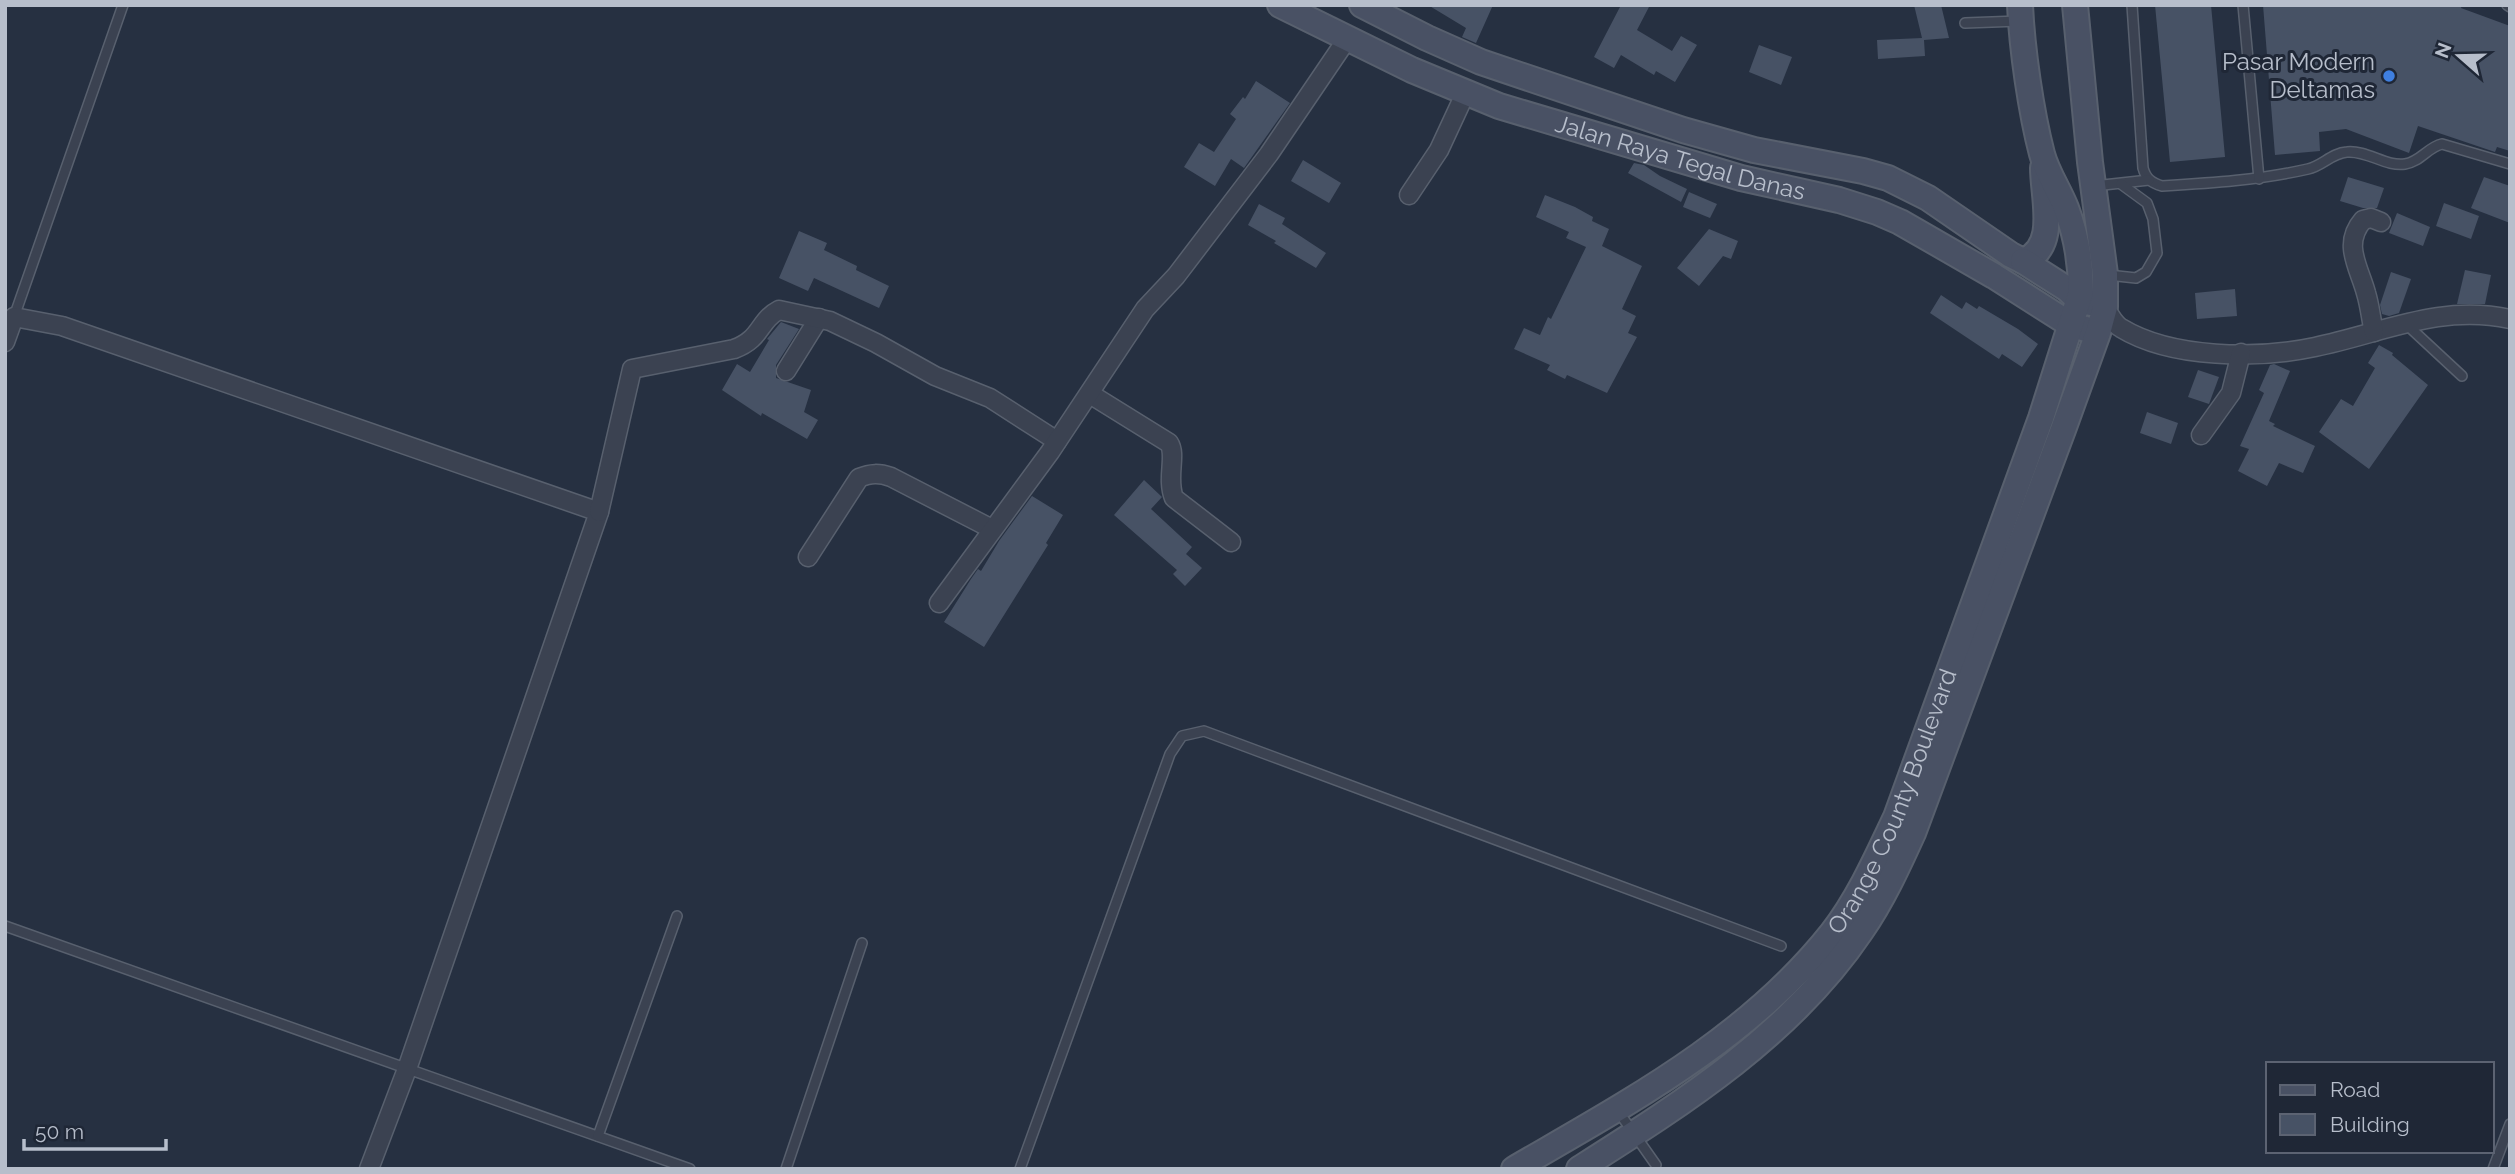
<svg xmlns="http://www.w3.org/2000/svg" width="2515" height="1174" font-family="Raleway,sans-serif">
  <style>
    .building { fill: #475265 }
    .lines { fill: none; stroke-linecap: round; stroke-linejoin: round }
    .lane-casing { stroke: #58606e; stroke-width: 12 }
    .street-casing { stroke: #58606e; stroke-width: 21 }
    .secondary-casing { stroke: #58606e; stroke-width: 28 }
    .lane { stroke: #3b4251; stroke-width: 9 }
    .street { stroke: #3b4251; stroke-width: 18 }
    .secondary { stroke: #495164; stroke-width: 24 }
    .shop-dot { fill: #3f7fe0; stroke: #1f2736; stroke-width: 2.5 }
    .labels { text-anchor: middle; stroke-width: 6; stroke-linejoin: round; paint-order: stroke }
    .poi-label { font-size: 24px; fill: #b7becb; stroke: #1f2736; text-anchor: end }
    .street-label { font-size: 24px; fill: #b7becb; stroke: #1f2736 }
  </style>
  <rect width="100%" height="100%" fill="#263041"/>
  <g class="building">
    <polygon points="1428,5 1493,5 1476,43 1462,37 1466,28"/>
    <polygon points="1621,5 1650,5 1637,30 1672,51 1681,36 1697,45 1675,82 1656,71 1654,75 1621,55 1614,68 1594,57"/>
    <polygon points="1914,5 1941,5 1949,38 1924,40 1925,56 1878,59 1877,40 1922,38"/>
    <polygon points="2155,5 2211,5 2225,157 2170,162"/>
    <polygon points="2263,5 2462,5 2461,8 2510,26 2510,151 2497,147 2495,152 2418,126 2409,153 2346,129 2319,132 2320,151 2275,155"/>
    <polygon points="1759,45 1792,57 1781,85 1749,72"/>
    <polygon points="1256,81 1290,103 1244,168 1231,159 1215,186 1184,167 1199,143 1214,152 1236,119 1230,114 1243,97 1245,99"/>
    <polygon points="1303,160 1341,183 1329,203 1291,181"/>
    <polygon points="1634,163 1644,165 1660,176 1687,189 1681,202 1628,173"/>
    <polygon points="2348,177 2384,188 2377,208 2363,208 2340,201"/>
    <polygon points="2484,177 2510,186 2510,223 2471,208"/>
    <polygon points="1689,192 1717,204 1710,218 1683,207"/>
    <polygon points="1545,195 1575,207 1593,217 1592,221 1609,229 1602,246 1642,266 1622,309 1636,316 1628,333 1637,337 1607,393 1567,375 1565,379 1547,370 1550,365 1514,349 1524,328 1540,335 1548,317 1551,319 1586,247 1566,238 1569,232 1536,217"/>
    <polygon points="2444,203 2479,216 2471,239 2436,226"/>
    <polygon points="1259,204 1285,218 1282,224 1326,253 1316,268 1274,243 1276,241 1248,225"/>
    <polygon points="2397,213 2430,227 2423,246 2389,233"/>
    <polygon points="1709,229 1738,241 1731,259 1723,256 1699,286 1677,268"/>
    <polygon points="799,231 827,243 824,250 857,266 856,270 889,286 879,308 814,278 808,291 779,278"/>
    <polygon points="2465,270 2491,275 2485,304 2457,304"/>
    <polygon points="2391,272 2411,279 2399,313 2389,316 2382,314 2380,305"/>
    <polygon points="2235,289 2237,316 2197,319 2195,293"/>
    <polygon points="1941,295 1962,309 1966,302 1977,309 1979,306 2018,329 2038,344 2022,367 2002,354 1999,359 1930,313"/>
    <polygon points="781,322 799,329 776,365 776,378 811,390 804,412 818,420 807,439 762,413 761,416 722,390 737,364 750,372 769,340 767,339"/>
    <polygon points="2379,345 2393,353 2392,355 2428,385 2369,469 2319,432 2341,399 2353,406 2375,368 2368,363"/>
    <polygon points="2274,364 2290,371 2269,421 2275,424 2273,426 2315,446 2303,473 2279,463 2267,486 2238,471 2249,449 2240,446 2264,393 2259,390 2270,365"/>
    <polygon points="2198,370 2219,377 2209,404 2188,397"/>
    <polygon points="2147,412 2178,423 2171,444 2140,433"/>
    <polygon points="1144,480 1162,497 1151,509 1192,547 1186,554 1202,568 1185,586 1173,574 1177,570 1114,515"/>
    <polygon points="1032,496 1063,515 1046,543 1048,545 984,647 944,622 971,579 978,569 981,571 999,541"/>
  </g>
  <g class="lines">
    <g class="lane-casing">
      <g id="lane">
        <path d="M2132,5L2143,168C2146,179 2152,183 2162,186C2211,183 2260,180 2308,169C2322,166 2332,153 2347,152C2367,150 2386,167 2405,164C2420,162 2428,147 2442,144L2510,164"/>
        <polyline points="2243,5 2259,179"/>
        <polyline points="2507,5 2510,7"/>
        <polyline points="1965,23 2019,21"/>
        <polyline points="2094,186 2149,180"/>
        <polyline points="2108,275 2136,278 2146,272 2157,253 2153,219 2147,203 2121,184"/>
        <polyline points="14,317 123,5"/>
        <polyline points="2406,324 2462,376"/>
        <polyline points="5,926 690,1169"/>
        <polyline points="1618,1111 1656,1165"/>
        <polyline points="598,1136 677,916"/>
        <polyline points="786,1169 862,943"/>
        <polyline points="1020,1169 1170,754 1182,736 1204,731 1781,946"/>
        <polyline points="2493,1169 2510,1124"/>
      </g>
    </g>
    <g class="street-casing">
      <g id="street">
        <polyline points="1409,195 1439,150 1465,94"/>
        <path d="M2105,307C2109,314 2114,324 2121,328C2172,359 2258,359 2315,347C2383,333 2439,304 2510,319"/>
        <path d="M2374,332C2371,319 2370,306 2366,293C2359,267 2342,244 2363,220L2371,218L2381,222"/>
        <polyline points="5,342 14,317 62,326 599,512 407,1069 369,1169"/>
        <polyline points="786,371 819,318"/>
        <path d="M1090,394L1169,443C1177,455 1166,478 1174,498L1231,542"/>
        <polyline points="2201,435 2231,393 2241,353"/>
        <path d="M599,512L632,369L734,349C762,339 758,321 779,310L830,321L876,343L935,376L990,398L1057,441"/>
        <path d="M808,557L859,478C871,473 879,473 891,477L992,529"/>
        <polyline points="939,603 1050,452 1145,309 1176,276 1269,154 1347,39"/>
      </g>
    </g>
    <g class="secondary-casing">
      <g id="secondary">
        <path id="s1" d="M1280,5L1412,70L1499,106L1741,178L1839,200L1877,212L1900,222L1994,276L2071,325L2086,329"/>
        <path d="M1362,5L1427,38L1481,62L1683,130L1754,150L1863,171L1888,178L1928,198L2011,255L2023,261C2059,248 2043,198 2043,168"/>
        <polyline points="2023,261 2067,289 2079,300 2090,303"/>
        <path id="s2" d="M1514,1169C1629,1102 1748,1039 1832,933C1859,898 1877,857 1896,817L2041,418L2081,292C2081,265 2076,234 2066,208C2059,190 2047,173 2042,154C2031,112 2022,49 2020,5"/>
        <path d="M1579,1169C1683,1103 1791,1035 1861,931C1882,901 1898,866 1913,833L2064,427L2098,333L2105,307V274L2090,162L2075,5"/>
      </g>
    </g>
    <use href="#lane" class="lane"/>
    <use href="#street" class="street"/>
    <use href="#secondary" class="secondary"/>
  </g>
  <circle class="shop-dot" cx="2389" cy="76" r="7"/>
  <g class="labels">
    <g class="poi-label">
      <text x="2375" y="70">Pasar Modern<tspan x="2375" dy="28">Deltamas</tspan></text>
    </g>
    <g class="street-label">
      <text dy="8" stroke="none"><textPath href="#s1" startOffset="430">Jalan Raya Tegal Danas</textPath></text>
      <text dy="8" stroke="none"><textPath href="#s2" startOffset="544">Orange County Boulevard</textPath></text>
    </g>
  </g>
  <rect width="2515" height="1174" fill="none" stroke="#b7becb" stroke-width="14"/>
  <rect x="2266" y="1062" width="228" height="91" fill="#1f2736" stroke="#5c6372" stroke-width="2"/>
  <rect x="2280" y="1085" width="35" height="10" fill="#495164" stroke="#5c6372" stroke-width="2"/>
  <text x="2330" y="1097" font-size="21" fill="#b7becb">Road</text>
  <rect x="2280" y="1114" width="35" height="21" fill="#475265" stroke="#5c6372" stroke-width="2"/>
  <text x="2330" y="1132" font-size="21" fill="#b7becb">Building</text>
  <g transform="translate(2459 56) rotate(290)" stroke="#1f2736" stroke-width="5" paint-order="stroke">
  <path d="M0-5L12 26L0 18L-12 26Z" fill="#b7becb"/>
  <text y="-10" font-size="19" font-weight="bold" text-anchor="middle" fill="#b7becb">N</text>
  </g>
  <path d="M24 1139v10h142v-10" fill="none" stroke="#b7becb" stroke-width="3.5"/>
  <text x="35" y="1139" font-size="21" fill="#b7becb" stroke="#1f2736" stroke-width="5" paint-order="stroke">50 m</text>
</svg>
